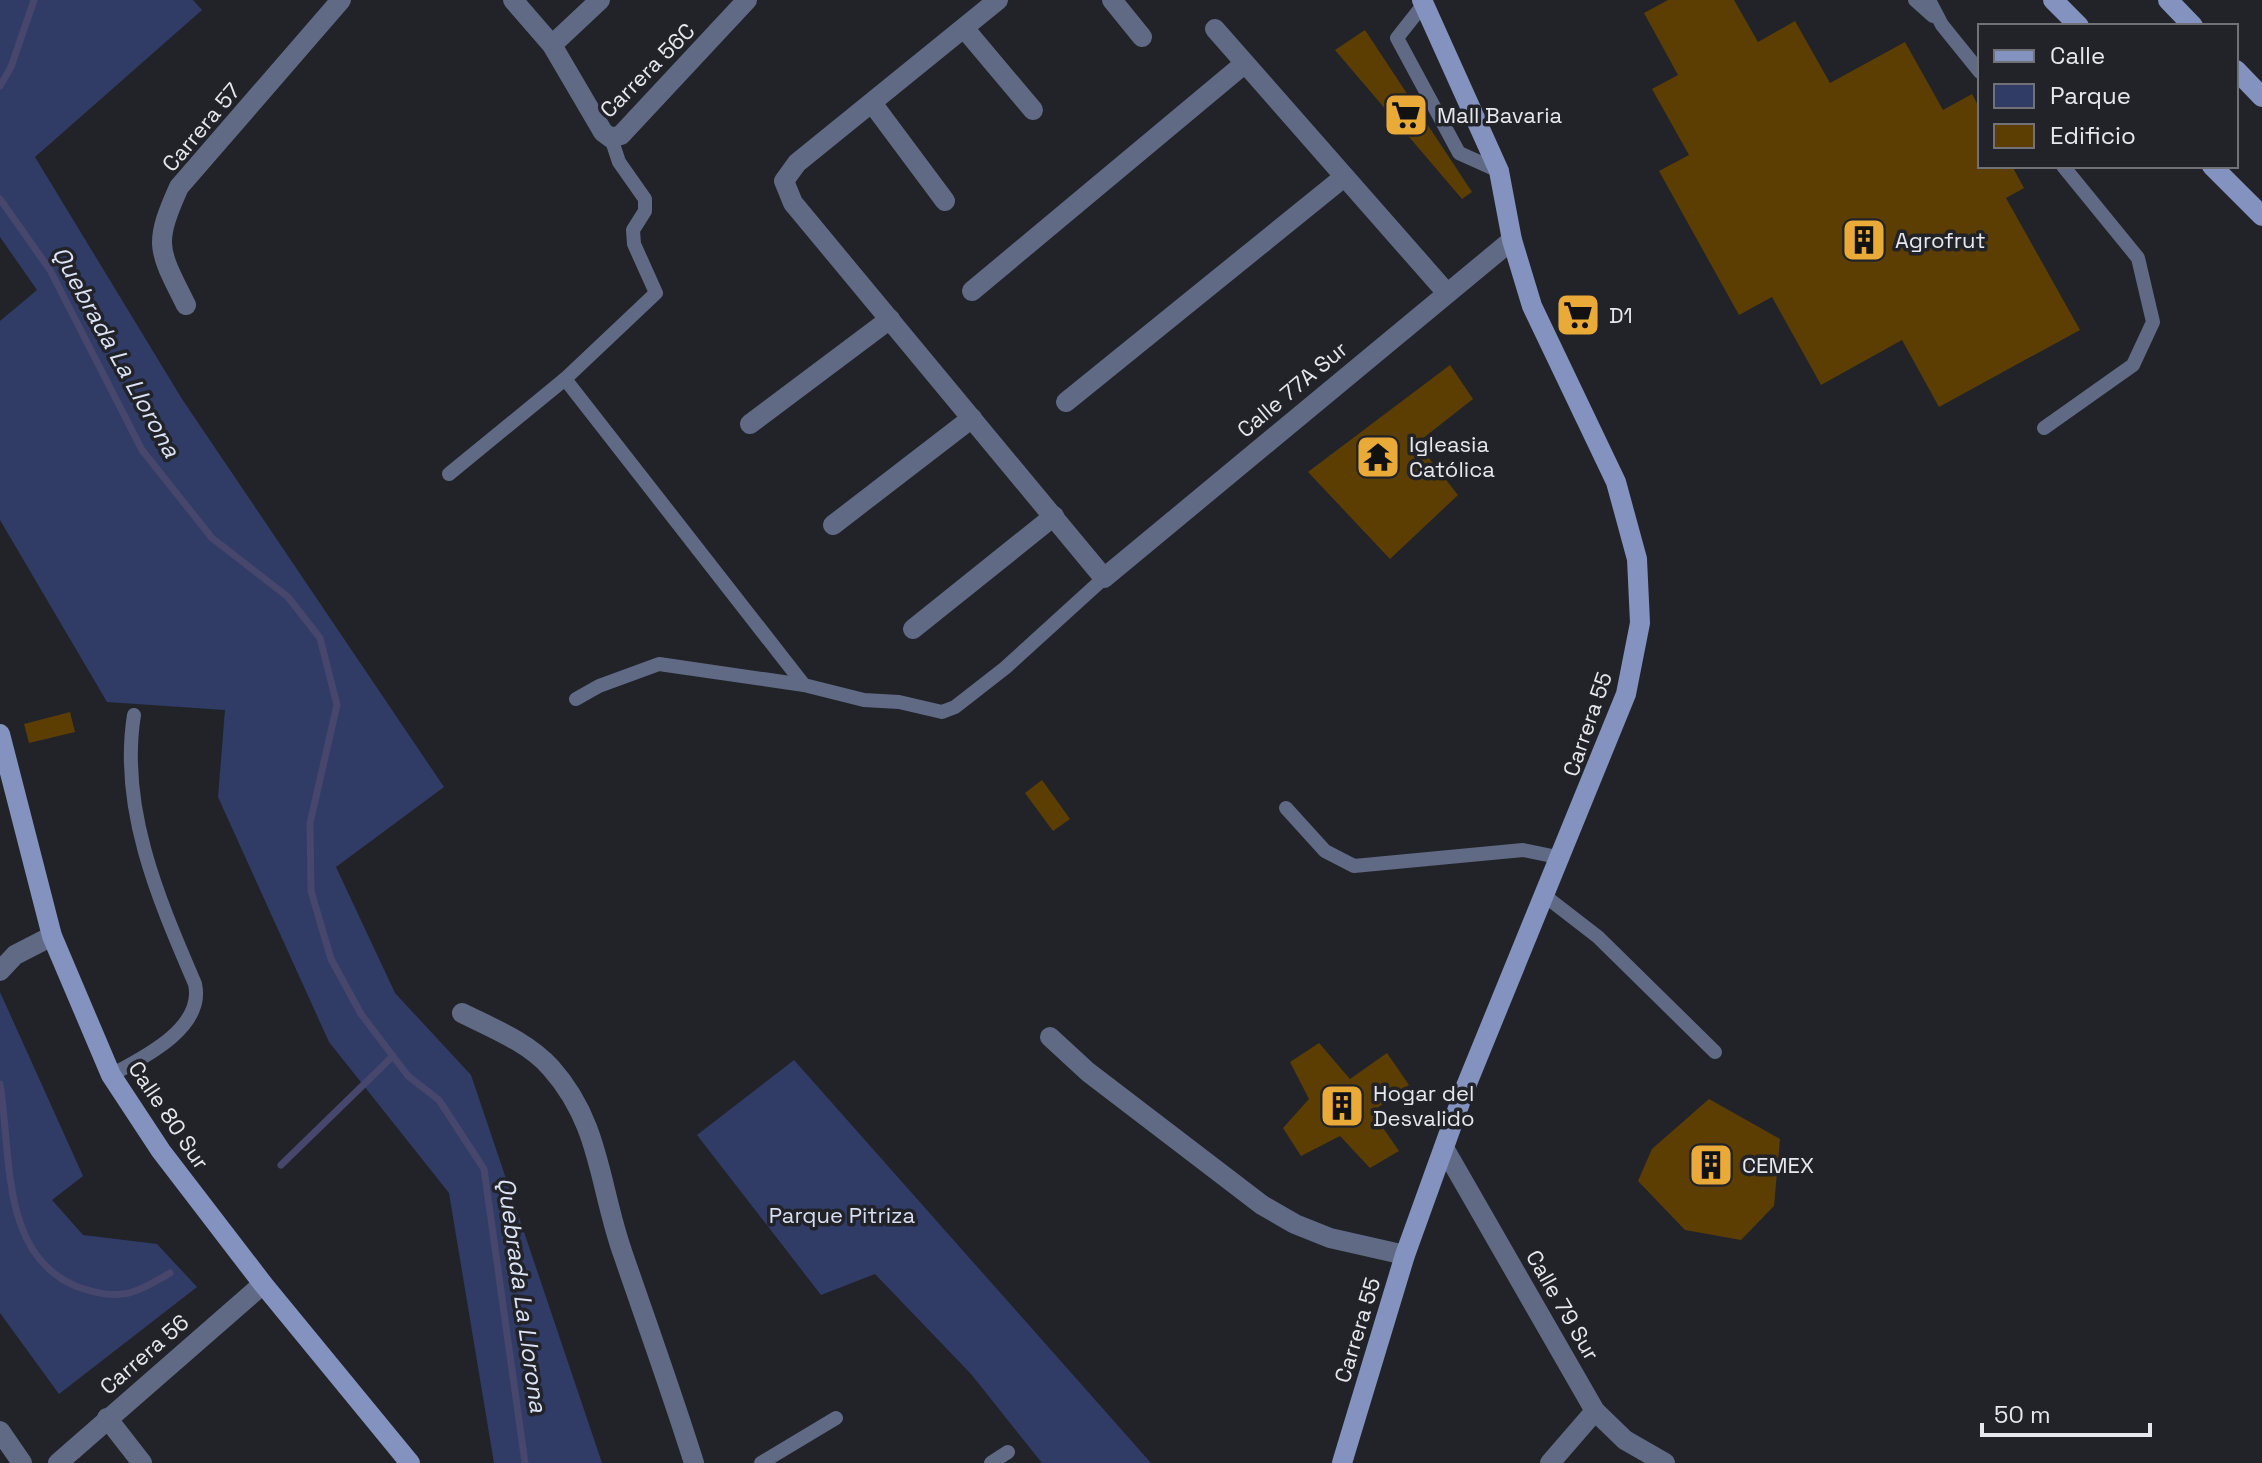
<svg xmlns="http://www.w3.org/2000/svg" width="2262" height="1463" font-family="'Space Grotesk',sans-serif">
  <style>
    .green { fill: #303c66 }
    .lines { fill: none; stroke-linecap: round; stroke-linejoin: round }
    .stream { stroke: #47466c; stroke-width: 7 }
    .building { fill: #5c3e02 }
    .lane { stroke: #606a85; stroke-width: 14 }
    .street { stroke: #606a85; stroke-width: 20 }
    .secondary { stroke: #8392be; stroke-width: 20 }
    .labels { text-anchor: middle; stroke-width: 7; stroke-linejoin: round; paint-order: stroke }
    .street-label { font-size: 22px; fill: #e7e8ed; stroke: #212329 }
    .poi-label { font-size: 22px; fill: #e7e8ed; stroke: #212329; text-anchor: start }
    .park-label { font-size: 22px; fill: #d8dff1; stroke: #212329 }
    .water-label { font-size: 24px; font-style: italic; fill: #dce3f5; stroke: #212329 }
  </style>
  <rect width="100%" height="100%" fill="#212329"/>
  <g class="green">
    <polygon points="0,0 193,0 202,10 35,157 182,399 444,787 336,867 395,993 471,1075 602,1463 494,1463 449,1193 329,1042 218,797 225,710 107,702 0,520 0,321 37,290 0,237"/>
    <polygon points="0,992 83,1176 52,1200 83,1235 157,1244 197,1287 59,1394 0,1313"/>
    <polygon points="794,1060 1151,1463 1042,1463 971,1374 875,1274 821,1295 697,1135"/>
  </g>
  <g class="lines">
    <g class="stream">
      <polyline points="0,86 11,67 34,0"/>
      <polyline points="0,199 50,270 142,450 212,538 288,597 320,638 337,705 310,823 311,891 331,959 361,1014 408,1076 439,1100 484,1169 525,1463"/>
      <path d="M0,1084C12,1158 0,1256 78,1287C120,1302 134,1294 170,1273"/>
      <polyline points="281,1165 393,1056"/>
    </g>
  </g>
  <g class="building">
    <polygon points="1668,0 1734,0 1758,42 1795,21 1830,83 1905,42 1943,110 1972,94 1980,109 1980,166 2012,166 2024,188 2006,198 2080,330 1939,407 1902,340 1821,385 1772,297 1739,315 1659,171 1689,155 1652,89 1678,75 1644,13"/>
    <polygon points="1365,30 1472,192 1462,199 1335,50"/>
    <polygon points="1450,365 1473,399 1417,443 1458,495 1390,559 1308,472"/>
    <polygon points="70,712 75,732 29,743 24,724"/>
    <polygon points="1042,780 1070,819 1053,831 1025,793"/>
    <polygon points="1319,1043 1350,1079 1387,1053 1409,1085 1372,1112 1399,1151 1370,1168 1340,1136 1301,1156 1283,1128 1309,1099 1290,1062"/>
    <polygon points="1709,1099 1780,1139 1774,1206 1741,1240 1685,1230 1638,1181 1652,1149"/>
  </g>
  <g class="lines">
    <g class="lane">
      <polyline points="1915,0 1933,16"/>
      <polyline points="1929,0 1942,25 1980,72"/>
      <polyline points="1423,5 1397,38 1459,153 1499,171"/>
      <polyline points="565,379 804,685"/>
      <polyline points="2044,428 2133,365 2153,322 2138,258 2063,166"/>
      <polyline points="449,474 565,379 656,293 634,244 633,230 645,211 645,199 619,162 611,138"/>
      <polyline points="576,699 599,686 576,699 599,686 659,664 804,685 864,700 899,702 942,712 955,707 1005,668 1104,578"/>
      <polyline points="1286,808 1325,851 1354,866 1523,850 1562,858"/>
      <polyline points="1545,896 1598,937 1715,1052"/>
      <path d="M111,1075C143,1058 205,1028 195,984C159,900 119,809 134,715"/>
      <polyline points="761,1463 836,1418"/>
      <polyline points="991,1463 1008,1452"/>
    </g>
    <g class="street">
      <polyline points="513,0 552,45 603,132 611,138 621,135 747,0"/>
      <polyline points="998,0 797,163 784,181 793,203 1104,578 1512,240"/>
      <polyline points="1112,0 1142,37"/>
      <polyline points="964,28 1033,110"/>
      <polyline points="1215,29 1446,292"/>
      <polyline points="552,45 600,0"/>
      <polyline points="872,103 945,201"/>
      <polyline points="972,291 1244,64"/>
      <path d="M186,305C158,249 153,245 179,187L341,0"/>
      <polyline points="1066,402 1344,177"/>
      <polyline points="750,424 890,319"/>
      <polyline points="833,525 972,418"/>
      <polyline points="913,629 1054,516"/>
      <polyline points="0,971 15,955 52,936"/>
      <path d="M462,1013C492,1028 528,1042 551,1068C601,1124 599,1187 623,1254C647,1324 672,1393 694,1463"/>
      <polyline points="1050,1037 1088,1072 1262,1205 1295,1224 1330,1238 1405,1255"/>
      <polyline points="1444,1148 1595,1411 1625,1440 1665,1463"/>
      <polyline points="107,1418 142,1463"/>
      <polyline points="0,1431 22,1463"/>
      <polyline points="58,1463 263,1284"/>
      <polyline points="1550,1463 1595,1411"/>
    </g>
    <g class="secondary">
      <polyline points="2053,0 2079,26"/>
      <polyline points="2168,0 2193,26"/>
      <polyline points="2236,70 2262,97"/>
      <polyline points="2212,166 2262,216"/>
      <polyline points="0,734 52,936 111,1075 161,1151 263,1284 410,1463"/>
      <polyline points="1342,1463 1405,1255 1466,1086 1626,694 1640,623 1637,559 1616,482 1532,306 1512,240 1499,171 1422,0"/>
    </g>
  </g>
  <defs>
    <g id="supermarket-square" transform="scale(2.3)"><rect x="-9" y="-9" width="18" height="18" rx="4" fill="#eaaa38" stroke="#212329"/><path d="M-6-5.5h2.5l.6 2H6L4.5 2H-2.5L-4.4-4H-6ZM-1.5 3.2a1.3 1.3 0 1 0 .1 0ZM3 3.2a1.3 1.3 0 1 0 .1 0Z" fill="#111"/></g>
    <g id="building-square" transform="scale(2.3)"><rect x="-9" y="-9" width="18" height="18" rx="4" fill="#eaaa38" stroke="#212329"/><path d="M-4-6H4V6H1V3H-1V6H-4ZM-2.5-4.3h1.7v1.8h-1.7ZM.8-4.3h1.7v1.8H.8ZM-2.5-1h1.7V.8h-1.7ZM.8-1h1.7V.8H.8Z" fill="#111"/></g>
    <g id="temple-square" transform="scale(2.3)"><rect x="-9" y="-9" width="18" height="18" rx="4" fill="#eaaa38" stroke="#212329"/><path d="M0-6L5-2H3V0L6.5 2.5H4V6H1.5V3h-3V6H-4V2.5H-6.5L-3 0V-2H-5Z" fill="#111"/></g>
  </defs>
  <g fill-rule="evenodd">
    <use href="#supermarket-square" x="1406" y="115"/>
    <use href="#building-square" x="1864" y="240"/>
    <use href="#supermarket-square" x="1578" y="315"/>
    <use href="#temple-square" x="1378" y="457"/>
    <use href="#building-square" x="1342" y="1106"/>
    <use href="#building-square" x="1711" y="1165"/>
  </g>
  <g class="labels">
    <g class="street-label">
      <text transform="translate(647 70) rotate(-45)" y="8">Carrera 56C</text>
      <text transform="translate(201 127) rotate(-50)" y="8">Carrera 57</text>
      <text transform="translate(1292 389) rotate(-40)" y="8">Calle 77A Sur</text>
      <text transform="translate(1587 724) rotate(-71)" y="8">Carrera 55</text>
      <text transform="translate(169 1115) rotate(56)" y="8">Calle 80 Sur</text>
      <text transform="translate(1563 1305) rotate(60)" y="8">Calle 79 Sur</text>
      <text transform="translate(1357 1330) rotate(-73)" y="8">Carrera 55</text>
      <text transform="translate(144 1354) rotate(-41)" y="8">Carrera 56</text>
    </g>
    <g class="poi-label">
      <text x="1437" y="123">Mall Bavaria</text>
      <text x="1895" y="248">Agrofrut</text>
      <text x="1609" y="323">D1</text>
      <text x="1409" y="452">Igleasia<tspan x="1409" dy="25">Católica</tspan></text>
      <text x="1373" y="1101">Hogar del<tspan x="1373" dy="25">Desvalido</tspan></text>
      <text x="1742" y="1173">CEMEX</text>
    </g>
    <g class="park-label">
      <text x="842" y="1223">Parque Pitriza</text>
    </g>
    <g class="water-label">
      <text transform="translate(116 352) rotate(61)" y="8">Quebrada La Llorona</text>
      <text transform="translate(522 1295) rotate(82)" y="8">Quebrada La Llorona</text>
    </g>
  </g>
  <rect x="1978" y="24" width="260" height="144" fill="#212329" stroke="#707277" stroke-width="2"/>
  <rect x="1994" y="50" width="40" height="12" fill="#8392be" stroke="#707277" stroke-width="2"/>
  <text x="2050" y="64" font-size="24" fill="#e7e8ed">Calle</text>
  <rect x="1994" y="84" width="40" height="24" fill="#303c66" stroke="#707277" stroke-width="2"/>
  <text x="2050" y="104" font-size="24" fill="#e7e8ed">Parque</text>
  <rect x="1994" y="124" width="40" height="24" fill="#5c3e02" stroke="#707277" stroke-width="2"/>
  <text x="2050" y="144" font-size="24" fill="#e7e8ed">Edificio</text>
  <path d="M1982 1423v12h168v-12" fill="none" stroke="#e7e8ed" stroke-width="4"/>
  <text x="1994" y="1423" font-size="24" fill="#e7e8ed" stroke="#212329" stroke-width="6" paint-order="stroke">50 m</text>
</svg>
